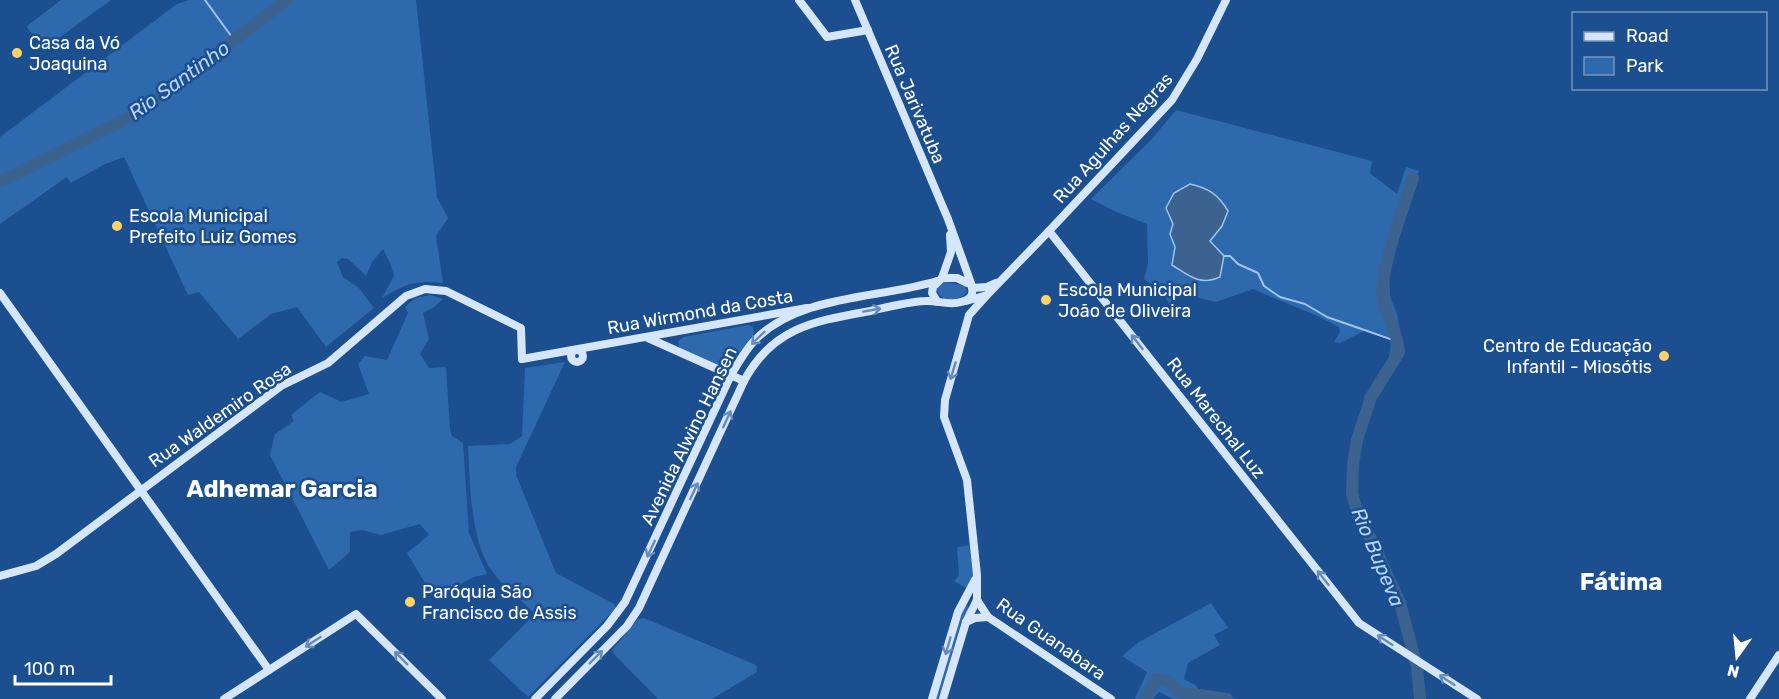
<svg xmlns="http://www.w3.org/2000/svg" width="1779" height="699" font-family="Rubik,sans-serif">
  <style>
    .green { fill: #2e69ad }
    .water { fill: #3c6290; stroke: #9cc4f0; stroke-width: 1.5 }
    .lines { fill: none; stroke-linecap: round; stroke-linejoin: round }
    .stream { stroke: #9cc4f0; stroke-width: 2 }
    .river { stroke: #3c6290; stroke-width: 12 }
    .secondary { stroke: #d6e6fa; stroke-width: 8 }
    .oneway { stroke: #668bba }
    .poi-dot { fill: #ffd166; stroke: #1b4f8f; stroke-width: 2 }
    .labels { text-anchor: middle; stroke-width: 5; stroke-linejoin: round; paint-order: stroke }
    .poi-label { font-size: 18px; fill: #fff; stroke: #1b4f8f; text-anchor: start }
    .street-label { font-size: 18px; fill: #fff; stroke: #1b4f8f }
    .water-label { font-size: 20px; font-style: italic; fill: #b5d3f5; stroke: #1b4f8f }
    .district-label { font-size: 24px; font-weight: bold; fill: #fff; stroke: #1b4f8f }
  </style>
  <rect width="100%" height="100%" fill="#1b4f8f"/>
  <g class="green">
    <polygon points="61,0 111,0 44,49 27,28 27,26"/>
    <path d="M189,0H416L437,197L448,218L436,236L443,283C415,280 406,284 382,298L394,276L390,263L383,249L372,262L366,276L348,259L342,258L337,262L343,277L359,288L374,308L326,347L297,307L271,314L238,339L199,292L188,295L124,157L105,164L71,183L67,177L0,224V137L177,4Z"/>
    <path d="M1176,110L1372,161L1370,173L1397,194L1406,167L1419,171L1389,271L1390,297L1397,314L1404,355L1378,397H1364C1378,378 1394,362 1390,337L1366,330L1340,343L1334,342L1340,332L1339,327L1315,315L1253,289L1216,302L1182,294L1169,304L1162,291L1144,279L1148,263L1147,224L1114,211L1091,199L1151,140Z"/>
    <path d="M944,282L963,285L966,286L967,292C959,301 941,304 937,290L941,283Z"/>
    <polygon points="431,295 443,299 434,307 423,313 429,339 420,354 429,368 446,367 450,430 452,436 463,443 469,533 487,574 474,577 434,598 407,553 429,535 420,524 381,535 362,530 350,532 350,552 329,570 270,455 275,434 294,421 291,415 320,392 342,402 369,394 358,364 365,356 387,360 408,313 405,307 415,298"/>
    <polygon points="748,325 753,327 754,333 727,370 682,351 679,347 678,341 684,337"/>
    <path d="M565,362L516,467V475L556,573L614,604L616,608L528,697L489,660L535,614C521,600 504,587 492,571C470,541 470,482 468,446L510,444L522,436L525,368Z"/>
    <polygon points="969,545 973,576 969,590 954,581 959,575 957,547"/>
    <polygon points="965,603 969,608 961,622 940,699 935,699 958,618"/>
    <polygon points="1211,603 1228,628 1214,635 1220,645 1188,663 1184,679 1195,685 1201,691 1236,699 1173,699 1159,692 1153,699 1135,699 1147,672 1122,656 1139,642"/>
    <polygon points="644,618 756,665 757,672 712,699 658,699 613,653 612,650 638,619"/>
  </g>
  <path class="water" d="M1190,184C1208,188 1218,194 1228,211L1222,226L1210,241L1224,256L1220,277C1199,286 1190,276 1172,265L1175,247L1170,234L1173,224L1166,208L1174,193Z"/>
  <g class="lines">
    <g class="stream">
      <polyline points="205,0 234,40"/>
      <polyline points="1224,256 1230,256 1238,264 1258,273 1264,286 1280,297 1305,304 1327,317 1396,341"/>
    </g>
    <g class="river">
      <path d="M1413,178C1404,206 1379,271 1383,299C1387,317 1398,334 1399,352L1371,397L1357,440L1353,465L1352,493L1358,515L1372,541L1400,603L1417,667L1420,699"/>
      <polyline points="0,182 136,114 287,0"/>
      <polyline points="1145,699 1156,679 1168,681 1178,692 1227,699"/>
    </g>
    <g class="secondary">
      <polyline points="799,0 827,37 868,30"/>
      <polyline points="1049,231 1359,623 1477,699"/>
      <polyline points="942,278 951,252 950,235"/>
      <polyline points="972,288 987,287 996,283"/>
      <polyline points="0,293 269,670"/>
      <polyline points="937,301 932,293 933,287 942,278 957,278 970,284"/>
      <polyline points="966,301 987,295 1049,231 1172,100 1197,59 1226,0"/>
      <polyline points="648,338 744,381"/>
      <circle cx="577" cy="356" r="6"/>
      <polyline points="0,576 36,566 56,554 281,386 328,363 406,296 425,289 446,291 521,328 522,359 807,308"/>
      <polyline points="977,600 988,617 1111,699"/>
      <polyline points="966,622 975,618 988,617"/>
      <polyline points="224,699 356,614 442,699"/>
      <path d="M535,699L607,626L625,602L731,375C738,363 745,351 754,341C799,294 879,299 937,281"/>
      <path d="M555,699L627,626L639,608L744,381C773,327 815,321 870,311C888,307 907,302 925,301C937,300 949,306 961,302C970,300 974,295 972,286L948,219L855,0"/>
      <polyline points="932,699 958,612 975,580"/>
      <polyline points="943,699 966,622 977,600 977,575 967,480 944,417 945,400 969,315 987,295"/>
      <polyline points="1750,699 1779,655"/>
    </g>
  </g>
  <defs><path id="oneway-shaft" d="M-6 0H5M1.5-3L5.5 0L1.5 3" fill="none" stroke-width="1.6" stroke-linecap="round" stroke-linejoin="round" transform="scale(1.5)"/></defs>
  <g class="oneway">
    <use href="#oneway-shaft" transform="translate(872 310) rotate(-10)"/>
    <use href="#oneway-shaft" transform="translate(758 338) rotate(136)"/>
    <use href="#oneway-shaft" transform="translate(1137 342) rotate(-128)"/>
    <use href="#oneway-shaft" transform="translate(953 371) rotate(107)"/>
    <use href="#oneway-shaft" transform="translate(727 419) rotate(-65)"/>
    <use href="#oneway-shaft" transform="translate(694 491) rotate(-65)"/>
    <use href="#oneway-shaft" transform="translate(651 549) rotate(115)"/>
    <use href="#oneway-shaft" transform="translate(1323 578) rotate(-128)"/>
    <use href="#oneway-shaft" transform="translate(1385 640) rotate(-147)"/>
    <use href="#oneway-shaft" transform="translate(313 642) rotate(147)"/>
    <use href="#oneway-shaft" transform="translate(948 646) rotate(106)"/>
    <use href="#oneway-shaft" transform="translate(596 657) rotate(-45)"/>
    <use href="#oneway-shaft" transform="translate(401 658) rotate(-135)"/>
    <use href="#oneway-shaft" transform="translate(1447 680) rotate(-147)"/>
  </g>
  <g class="poi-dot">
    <circle cx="17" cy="53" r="6"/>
    <circle cx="117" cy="226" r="6"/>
    <circle cx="1046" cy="300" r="6"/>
    <circle cx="1664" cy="356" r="6"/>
    <circle cx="410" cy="602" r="6"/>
  </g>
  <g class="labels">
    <g class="poi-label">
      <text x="29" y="49">Casa da Vó<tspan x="29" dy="21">Joaquina</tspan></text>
      <text x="129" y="222">Escola Municipal<tspan x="129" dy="21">Prefeito Luiz Gomes</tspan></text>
      <text x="1058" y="296">Escola Municipal<tspan x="1058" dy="21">João de Oliveira</tspan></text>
      <text x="1652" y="352" text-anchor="end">Centro de Educação<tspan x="1652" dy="21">Infantil - Miosótis</tspan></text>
      <text x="422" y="598">Paróquia São<tspan x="422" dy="21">Francisco de Assis</tspan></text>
    </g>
    <g class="street-label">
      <text transform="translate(915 104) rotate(67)" y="6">Rua Jarivatuba</text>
      <text transform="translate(1113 138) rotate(-48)" y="6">Rua Agulhas Negras</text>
      <text transform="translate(700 312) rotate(-10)" y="6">Rua Wirmond da Costa</text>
      <text transform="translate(220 415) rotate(-35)" y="6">Rua Waldemiro Rosa</text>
      <text transform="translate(1216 418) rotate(52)" y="6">Rua Marechal Luz</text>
      <text transform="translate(689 436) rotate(-64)" y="6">Avenida Alwino Hansen</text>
      <text transform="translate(1051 639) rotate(35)" y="6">Rua Guanabara</text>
    </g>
    <g class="water-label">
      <text transform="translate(179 80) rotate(-36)" y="7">Rio Santinho</text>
      <text transform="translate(1378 557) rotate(67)" y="7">Rio Bupeva</text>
    </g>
    <g class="district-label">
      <text x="282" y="497">Adhemar Garcia</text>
      <text x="1621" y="590">Fátima</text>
    </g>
  </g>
  <rect x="1572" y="12" width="195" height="78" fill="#1b4f8f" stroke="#7695bc" stroke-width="1.5"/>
  <rect x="1584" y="32" width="30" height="9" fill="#d6e6fa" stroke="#7695bc" stroke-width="1.5"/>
  <text x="1626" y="42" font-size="18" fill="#ffffff">Road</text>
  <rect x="1584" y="57" width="30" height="18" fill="#2e69ad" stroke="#7695bc" stroke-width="1.5"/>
  <text x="1626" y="72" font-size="18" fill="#ffffff">Park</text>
  <g transform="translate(1737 657) rotate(195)" stroke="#1b4f8f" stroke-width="4.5" paint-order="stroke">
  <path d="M0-4.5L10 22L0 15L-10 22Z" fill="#ffffff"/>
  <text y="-9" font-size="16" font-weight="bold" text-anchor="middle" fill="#ffffff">N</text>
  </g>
  <path d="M15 675v9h96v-9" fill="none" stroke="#ffffff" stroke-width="3"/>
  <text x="24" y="675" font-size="18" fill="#ffffff" stroke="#1b4f8f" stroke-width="4.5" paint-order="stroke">100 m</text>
</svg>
